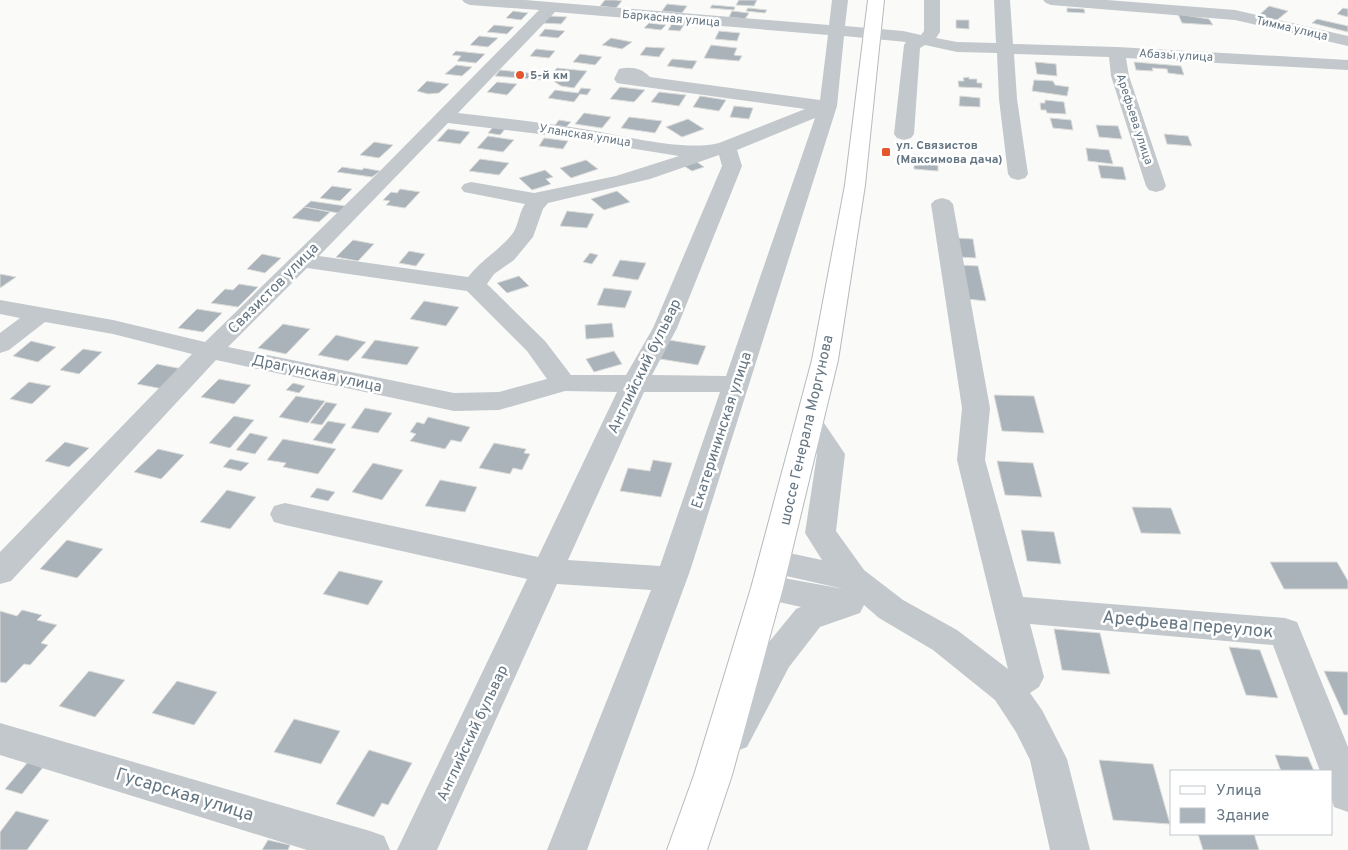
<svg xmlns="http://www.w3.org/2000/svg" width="1348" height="850" font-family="Overpass,sans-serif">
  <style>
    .building { fill: #aab3b9; stroke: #dcdcda }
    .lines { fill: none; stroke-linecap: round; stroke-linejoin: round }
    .major-casing { stroke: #b5babe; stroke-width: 2 }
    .minor { fill: #c3c8cc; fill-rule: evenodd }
    .major { fill: #fff; fill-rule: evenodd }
    .poi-dot { fill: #e4572e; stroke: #fff; stroke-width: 2 }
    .labels { text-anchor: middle; stroke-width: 5; stroke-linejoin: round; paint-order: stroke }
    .far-street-label { font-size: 12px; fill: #657683; stroke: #fff }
    .far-poi-label { font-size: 12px; font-weight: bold; fill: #657683; stroke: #fff; text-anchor: start }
    .street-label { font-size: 15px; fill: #657683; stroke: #fff }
    .near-street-label { font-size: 18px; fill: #657683; stroke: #fff }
  </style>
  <rect width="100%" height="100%" fill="#fafaf8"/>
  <g class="building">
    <polygon points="605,0 616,0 622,1 616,8 600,6"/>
    <polygon points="739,0 757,0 754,6 736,5"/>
    <polygon points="667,4 687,6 682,13 662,11"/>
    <polygon points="712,5 735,7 734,10 710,8"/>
    <polygon points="1269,6 1288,11 1277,20 1258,16"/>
    <polygon points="748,8 767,10 765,13 746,11"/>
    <polygon points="1067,8 1084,9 1085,13 1067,12"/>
    <polygon points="1343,8 1348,9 1348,17 1337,14"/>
    <polygon points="513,11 528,13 521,20 506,18"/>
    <polygon points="732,11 749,13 745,19 729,17"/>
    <polygon points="1178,14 1209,19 1213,25 1182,23"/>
    <polygon points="550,16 567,17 561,24 543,23"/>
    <polygon points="1317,19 1348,26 1348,32 1312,23"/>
    <polygon points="956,20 969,20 969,29 956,28"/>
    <polygon points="673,22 685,23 680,31 668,30"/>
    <polygon points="649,23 666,25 661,30 644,28"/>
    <polygon points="494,25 514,27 507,34 487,32"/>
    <polygon points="545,29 565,31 558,38 539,36"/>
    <polygon points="719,31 740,33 737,41 715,39"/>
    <polygon points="479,36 498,38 488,47 470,45"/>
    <polygon points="611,38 632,42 622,49 602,45"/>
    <polygon points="711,45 737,48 734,55 742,56 739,61 704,58"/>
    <polygon points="646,47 665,48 659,57 640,55"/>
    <polygon points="536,49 555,51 549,58 530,56"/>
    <polygon points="456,51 485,54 476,63 457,61 461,56 452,55"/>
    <polygon points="580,54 602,57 595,65 573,62"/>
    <polygon points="672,59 697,61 692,69 667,66"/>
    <polygon points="1035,62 1056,64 1057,76 1037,74"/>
    <polygon points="1134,62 1181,66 1184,75 1168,73 1167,69 1152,68 1153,71 1136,70"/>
    <polygon points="456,65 472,67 462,76 445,74"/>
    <polygon points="557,68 587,71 574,88 561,86 552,80 551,74"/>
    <polygon points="500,70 547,75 542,80 495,76"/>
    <polygon points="969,77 969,79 977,79 977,83 982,83 982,88 959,87 958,81 964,81 963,78"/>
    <polygon points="1034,80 1053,81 1055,85 1069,87 1067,96 1032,91"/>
    <polygon points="427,81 449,84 439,93 428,94 417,91"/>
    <polygon points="497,82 517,84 507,95 487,92"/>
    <polygon points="620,87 645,90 634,102 610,99"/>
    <polygon points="581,88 591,89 587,95 580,94 574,102 548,98 555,90 578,93"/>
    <polygon points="659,92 686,95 679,106 651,102"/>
    <polygon points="700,96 726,100 719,111 693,107"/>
    <polygon points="960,96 980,98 980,107 959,106"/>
    <polygon points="1045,100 1064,102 1066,114 1047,113 1046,110 1041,110 1040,103 1045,103"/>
    <polygon points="734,106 753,108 749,119 730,117"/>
    <polygon points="584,113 611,117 602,128 575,124"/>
    <polygon points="629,117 662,121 655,133 621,128"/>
    <polygon points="1050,118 1071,120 1073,130 1053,128"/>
    <polygon points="688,119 704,129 682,137 666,127"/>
    <polygon points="559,120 571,122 566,127 555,125"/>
    <polygon points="1096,125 1118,126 1122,139 1099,137"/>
    <polygon points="494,126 506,128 500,135 488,133"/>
    <polygon points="448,129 470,132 460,144 437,141"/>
    <polygon points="1164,134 1188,136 1192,146 1167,144"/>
    <polygon points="488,136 514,140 503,152 477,148"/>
    <polygon points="544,138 568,141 563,149 539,146"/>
    <polygon points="374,142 393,145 379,158 360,155"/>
    <polygon points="1086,148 1109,150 1113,164 1088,161"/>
    <polygon points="914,155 938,157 938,171 914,169"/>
    <polygon points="480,159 509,163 499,175 469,171"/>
    <polygon points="586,160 598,169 571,178 560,168"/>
    <polygon points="697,162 704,167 692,171 684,166"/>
    <polygon points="1098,165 1123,167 1126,180 1101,178"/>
    <polygon points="342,167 362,170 364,168 380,171 372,177 337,172"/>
    <polygon points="545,170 553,177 546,179 551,184 532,190 519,178"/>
    <polygon points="332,186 352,189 340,201 320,198"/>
    <polygon points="400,189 420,192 405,208 386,205 390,201 383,200 391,192 397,193"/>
    <polygon points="617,191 630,202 604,210 591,199"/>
    <polygon points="311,201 345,206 338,213 304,207"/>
    <polygon points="304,207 330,212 319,222 292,218"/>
    <polygon points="567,211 594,214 587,228 560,226"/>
    <polygon points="957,238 973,239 976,258 960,257"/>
    <polygon points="353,240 374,244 358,261 336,257"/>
    <polygon points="409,251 425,254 416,266 399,263"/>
    <polygon points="590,253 598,255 592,264 583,262"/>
    <polygon points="262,254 281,258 265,273 247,269"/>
    <polygon points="620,260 646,263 638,280 612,276"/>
    <polygon points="960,265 978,266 986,301 967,299"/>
    <polygon points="0,274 16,277 0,288"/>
    <polygon points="519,276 529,286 507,293 497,283"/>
    <polygon points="239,284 258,287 238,307 211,303 225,289 233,290"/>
    <polygon points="604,288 632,291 625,308 597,305"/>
    <polygon points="424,301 459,307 446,326 410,319"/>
    <polygon points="197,309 222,313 203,332 178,328"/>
    <polygon points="612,323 614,337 586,339 585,325"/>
    <polygon points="283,324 310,329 286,354 258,348"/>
    <polygon points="336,335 366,342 348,361 318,355"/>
    <polygon points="375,340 419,347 407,365 361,358"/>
    <polygon points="669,340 706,346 698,365 660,359"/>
    <polygon points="31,341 56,347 38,362 13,356"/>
    <polygon points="83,349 102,352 79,374 60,370"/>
    <polygon points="614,351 622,364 594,372 586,359"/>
    <polygon points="157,364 182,369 163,389 137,384"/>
    <polygon points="219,379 251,385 234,404 201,397"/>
    <polygon points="29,382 51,386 32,404 10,399"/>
    <polygon points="293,383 305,386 299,393 286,390"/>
    <polygon points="994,395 1034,396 1044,433 1002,431"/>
    <polygon points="296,396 325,401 308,423 279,417"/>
    <polygon points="326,402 337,404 322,425 310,423"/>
    <polygon points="365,408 392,413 378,433 351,428"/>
    <polygon points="234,416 254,420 230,448 209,443"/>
    <polygon points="428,417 470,427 461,442 451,440 445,449 410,441 416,434 410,432 417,422 424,424"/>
    <polygon points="328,421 346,424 332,444 313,440"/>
    <polygon points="250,433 268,437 255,454 236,450"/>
    <polygon points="283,439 336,449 318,474 283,467 286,463 267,460"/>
    <polygon points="65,442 89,448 69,467 45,461"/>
    <polygon points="494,443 526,449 524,453 530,454 522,470 513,468 510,474 479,468"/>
    <polygon points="158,449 184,455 161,479 134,472"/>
    <polygon points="230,459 249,463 241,471 223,467"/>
    <polygon points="653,460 672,463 661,497 620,491 628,468 650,471"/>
    <polygon points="997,461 1033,463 1042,497 1005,495"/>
    <polygon points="373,463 403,470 382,500 352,492"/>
    <polygon points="440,480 477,487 465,512 425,506"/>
    <polygon points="317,488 335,492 328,501 310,497"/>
    <polygon points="227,490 256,497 230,529 200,522"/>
    <polygon points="1132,507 1171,508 1181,534 1141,533"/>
    <polygon points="1021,530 1054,532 1061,564 1027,561"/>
    <polygon points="67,540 103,549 77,578 40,569"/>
    <polygon points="1270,562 1337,562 1348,581 1348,589 1284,589"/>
    <polygon points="339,571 383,581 368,605 323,594"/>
    <polygon points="22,610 42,615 37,620 57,625 41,643 48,645 30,665 24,664 6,683 0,682 0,611 17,616"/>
    <polygon points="1054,629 1100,633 1110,674 1062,670"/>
    <polygon points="1229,647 1260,650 1278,698 1246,695"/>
    <polygon points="89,671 125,680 95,717 59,706"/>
    <polygon points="1324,671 1348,672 1348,715 1344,715"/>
    <polygon points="177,681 217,692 194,725 152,713"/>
    <polygon points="294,719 340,731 321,764 274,752"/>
    <polygon points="369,750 412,763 388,805 382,803 374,817 336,804"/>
    <polygon points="1275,755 1308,757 1314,771 1281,771"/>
    <polygon points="1099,760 1153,764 1170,824 1113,820"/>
    <polygon points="28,762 44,766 22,794 5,789"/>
    <polygon points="16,811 49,820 27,850 0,850 0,832"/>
    <polygon points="1198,834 1254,834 1259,850 1203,850"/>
    <polygon points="268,840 290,845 288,850 262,850"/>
  </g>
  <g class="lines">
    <g class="major-casing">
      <polygon id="major" points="868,0 884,0 865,185 838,360 783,588 732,775 707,850 667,850 694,775 751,588 812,360 845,185"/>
    </g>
    <g class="minor">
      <path d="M462,0H525L829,25L832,0H848L845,26L903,31L921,35L924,31V0H940V32L936,38L957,42L996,43L994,0H1010L1013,44L1117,47L1348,60V70L1126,58L1129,76L1166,186L1163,190L1156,192L1149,190L1146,186L1111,76L1109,57L1014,54L1017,99L1028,174L1025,178L1018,180L1011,178L1008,174L999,99L997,53L957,52L925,45L920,48L914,134L911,138L904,140L897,138L894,134L904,45L906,42L844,36L837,106L690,571L587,850H547L651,590L557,584L437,850H397L527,579L285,525L274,522L270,514L274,506L285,503L538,557L617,392L565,391L499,410L454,411L216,360L11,581L0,584V552L192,354L113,334L45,322L9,350L0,353V333L20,318L0,314V300L113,320L205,342L380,171L539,10L470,5L465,3ZM555,12L828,35L820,100L650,77C642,68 631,66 619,69L614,79L617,83L623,84L805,109L719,143C684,152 621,135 583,129C541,122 500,118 458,113ZM815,118L726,376L652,375L677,328L742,166L737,150ZM448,123L548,135L679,156L616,176L534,193L471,182L464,184L461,188L464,192L525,204C519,212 519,224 513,233C500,250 481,260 468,277L319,256ZM719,155L722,166L653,328L626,375H571L545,341L487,284L494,274L514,260L533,237L543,209L548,203L650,179ZM307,268L467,291L527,351L547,379L499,392L454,393L228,347ZM644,392H720L660,566L568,560Z"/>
      <polygon points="1043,0 1107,0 1235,10 1348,36 1348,46 1235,20 1051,5 1046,3"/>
      <polygon points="942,198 949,200 953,204 990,408 985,460 1023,597 1285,618 1297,622 1348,747 1348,812 1334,807 1332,800 1332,771 1320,771 1273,645 1030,624 1044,677 1039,687 1030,693 1042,710 1067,759 1090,850 1050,850 1030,760 1016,732 995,700 933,650 879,618 864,605 860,613 820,627 789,667 747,747 734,752 721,747 716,736 765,647 796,609 801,607 756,597 751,588 756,579 767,575 844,589 764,571 759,562 764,553 775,550 822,560 805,533 817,454 796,423 800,417 810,414 820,417 845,454 836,531 864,570 903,600 957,630 1008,669 957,460 962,408 931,204 935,200"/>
      <polygon points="0,723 370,831 384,836 390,850 307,850 0,755"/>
    </g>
    <use href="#major" class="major"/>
  </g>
  <g class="poi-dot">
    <circle cx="520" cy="75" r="5"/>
    <rect x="881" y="147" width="10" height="10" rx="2.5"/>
  </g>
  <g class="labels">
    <g class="far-street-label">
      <text transform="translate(671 18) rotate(5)" y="4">Баркасная улица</text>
      <text transform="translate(1292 28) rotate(13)" y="4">Тимма улица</text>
      <text transform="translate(1176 55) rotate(3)" y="4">Абазы улица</text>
      <text transform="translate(1135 119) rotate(72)" y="4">Арефьева улица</text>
      <text transform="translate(585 135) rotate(9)" y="4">Уланская улица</text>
    </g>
    <g class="far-poi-label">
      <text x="530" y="79">5-й км</text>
      <text x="896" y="149">ул. Связистов<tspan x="896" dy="14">(Максимова дача)</tspan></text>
    </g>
    <g class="street-label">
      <text transform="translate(273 288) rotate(-45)" y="5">Связистов улица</text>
      <text transform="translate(644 366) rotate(-64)" y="5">Английский бульвар</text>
      <text transform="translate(317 373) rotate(12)" y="5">Драгунская улица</text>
      <text transform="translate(721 430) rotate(-72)" y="5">Екатерининская улица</text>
      <text transform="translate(806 430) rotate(-77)" y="5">шоссе Генерала Моргунова</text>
      <text transform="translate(472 733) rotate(-65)" y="5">Английский бульвар</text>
    </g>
    <g class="near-street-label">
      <text transform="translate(1188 624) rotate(5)" y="6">Арефьева переулок</text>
      <text transform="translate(185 794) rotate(17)" y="6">Гусарская улица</text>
    </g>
  </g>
  <rect x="1170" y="770" width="162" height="65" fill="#ffffff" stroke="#c1c8cd"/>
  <rect x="1180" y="786" width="25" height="8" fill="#ffffff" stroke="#c1c8cd"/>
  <text x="1216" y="795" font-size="15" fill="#657683">Улица</text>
  <rect x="1180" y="808" width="25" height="15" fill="#aab3b9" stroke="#c1c8cd"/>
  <text x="1216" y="820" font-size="15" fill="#657683">Здание</text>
</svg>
